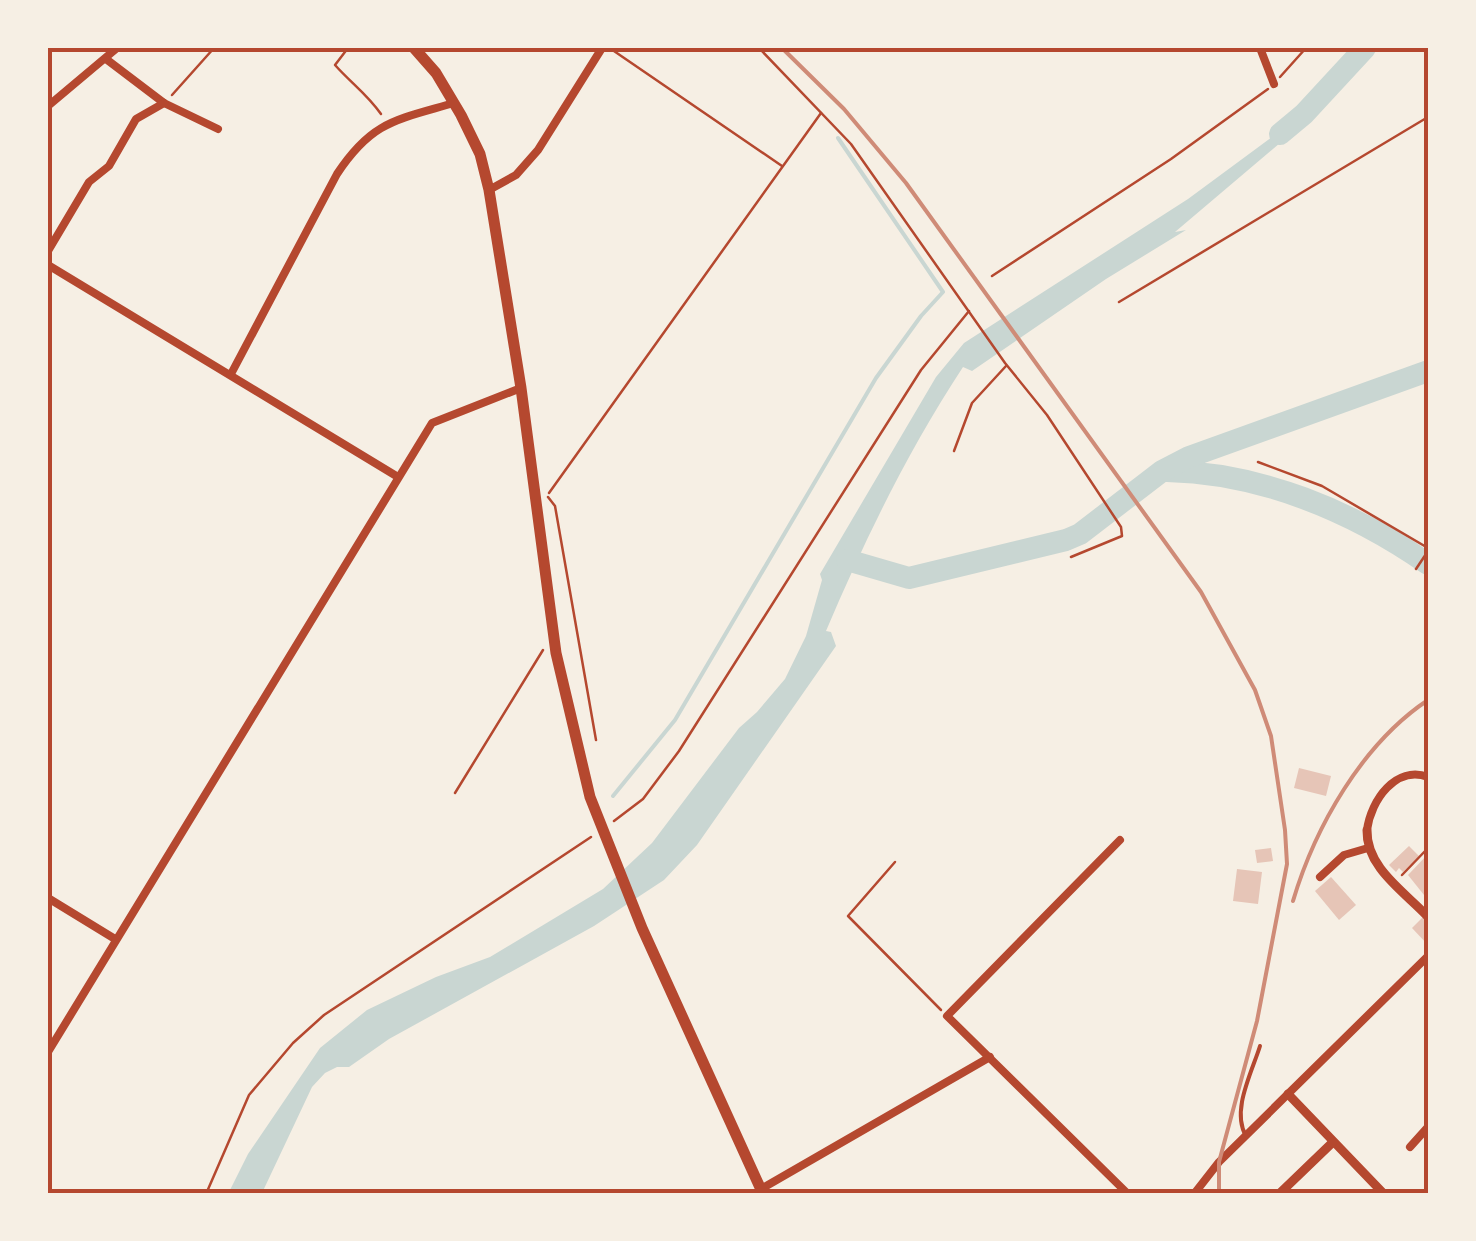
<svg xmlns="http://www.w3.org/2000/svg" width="1476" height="1241" font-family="Cabin,sans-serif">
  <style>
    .water { fill: #c9d6d2 }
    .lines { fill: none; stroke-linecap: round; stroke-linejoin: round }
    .stream { stroke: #c9d6d2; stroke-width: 4 }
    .river { stroke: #c9d6d2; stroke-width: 22 }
    .building { fill: #e6c5b7 }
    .path { stroke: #b5482f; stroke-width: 2.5 }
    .service { stroke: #b5482f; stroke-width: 4 }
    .minor { stroke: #b5482f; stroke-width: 8 }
    .tertiary { stroke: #b5482f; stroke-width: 9 }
    .primary { stroke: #b5482f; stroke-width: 11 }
    .rail { stroke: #cf8b77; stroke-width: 4 }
    .neatline { fill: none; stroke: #b5482f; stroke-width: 4 }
  </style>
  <rect width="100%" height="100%" fill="#f6efe4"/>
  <path class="water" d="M1318,103L1293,132L1175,232L1186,230L1106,279L972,371L963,367C908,451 865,539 826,631L831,632L836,646L697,845L664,880L594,926L389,1039L349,1067H337L325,1073L312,1087L262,1193L228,1194L248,1154L320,1048L367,1010L436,977L490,957L603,889L652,843L739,728L757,712L785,679L806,636L822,580L820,574L936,377L964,343L1188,199Z"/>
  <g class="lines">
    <polyline class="stream" points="613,796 675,720 876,378 921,316 943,292 838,138"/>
    <g class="river">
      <polyline points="1280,134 1304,114 1365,48"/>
      <path d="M1167,471C1261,473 1352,511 1428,564"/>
      <polyline points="847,560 909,578 1066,540 1080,534 1162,471 1189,457 1428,371"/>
    </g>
  </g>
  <g class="building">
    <polygon points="1299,768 1331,776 1326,796 1294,788"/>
    <polygon points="1409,846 1419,856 1403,872 1399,868 1396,872 1389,865"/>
    <polygon points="1271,848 1273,861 1257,863 1255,850"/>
    <polygon points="1428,854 1428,900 1408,875"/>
    <polygon points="1237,869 1262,872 1258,904 1233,901"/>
    <polygon points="1331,877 1356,905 1339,920 1315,891"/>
    <polygon points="1423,917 1428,923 1428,945 1412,928"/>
  </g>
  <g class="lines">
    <g class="path">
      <path d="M348,48L335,65C351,83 367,94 381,114"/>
      <polyline points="759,48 851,144 1005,363 1047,415 1121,527 1122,536 1071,557"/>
      <polyline points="611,49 782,166"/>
      <polyline points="1280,77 1306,48"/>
      <polyline points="172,95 214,48"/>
      <polyline points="992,276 1171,159 1268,89"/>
      <polyline points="1119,302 1428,117"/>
      <polyline points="954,451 972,403 1006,366"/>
      <polyline points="1258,462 1322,486 1428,548"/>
      <polyline points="549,493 821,113"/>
      <polyline points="548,497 555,506 596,740"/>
      <polyline points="1416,569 1428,551"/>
      <polyline points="455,793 543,650"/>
      <polyline points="614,821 643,799 679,751 921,370 969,311"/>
      <polyline points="895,862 848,916 941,1010"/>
      <polyline points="1402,875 1428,848"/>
      <polyline points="206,1194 249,1095 293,1043 324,1015 591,837"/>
    </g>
    <path class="service" d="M1246,1136C1231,1111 1252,1072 1260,1046"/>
    <g class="minor">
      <polyline points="1260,48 1274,84"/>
      <polyline points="106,59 164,103 218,129"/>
      <polyline points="48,106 117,48"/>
      <polyline points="489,190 516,175 538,150 602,48"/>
      <polyline points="48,251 89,182 109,166 136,119 164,103"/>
      <polyline points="48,265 398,477"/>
      <path d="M231,374L337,174C372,121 396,120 454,103"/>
      <path d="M1367,830C1371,800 1396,765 1428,777"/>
      <polyline points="1120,840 947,1016 1128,1194"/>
      <polyline points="1320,877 1344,855 1368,848"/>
      <polyline points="48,898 115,939"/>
      <polyline points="48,1052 432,423 521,388"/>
      <polyline points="1410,1147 1428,1127"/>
      <polyline points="761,1189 990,1057"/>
      <polyline points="1194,1194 1219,1162 1428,956"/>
    </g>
    <g class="tertiary">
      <path d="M1367,830C1366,868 1405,892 1428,917"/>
      <polyline points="1288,1094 1384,1194"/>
      <polyline points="1279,1194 1333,1142"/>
    </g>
    <polyline class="primary" points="414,48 436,73 461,115 480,154 489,190 521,388 556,653 590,797 642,928 763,1194"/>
    <g class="rail">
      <polyline points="782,48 844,109 906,183 1201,592 1255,690 1271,736 1285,830 1287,864 1257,1021 1219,1162 1219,1194"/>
      <path d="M1293,901C1315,827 1362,744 1428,700"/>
    </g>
  </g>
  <rect width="1476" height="1241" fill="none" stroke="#f6efe4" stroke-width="100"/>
  <rect x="50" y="50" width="1376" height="1141" class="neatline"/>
</svg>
